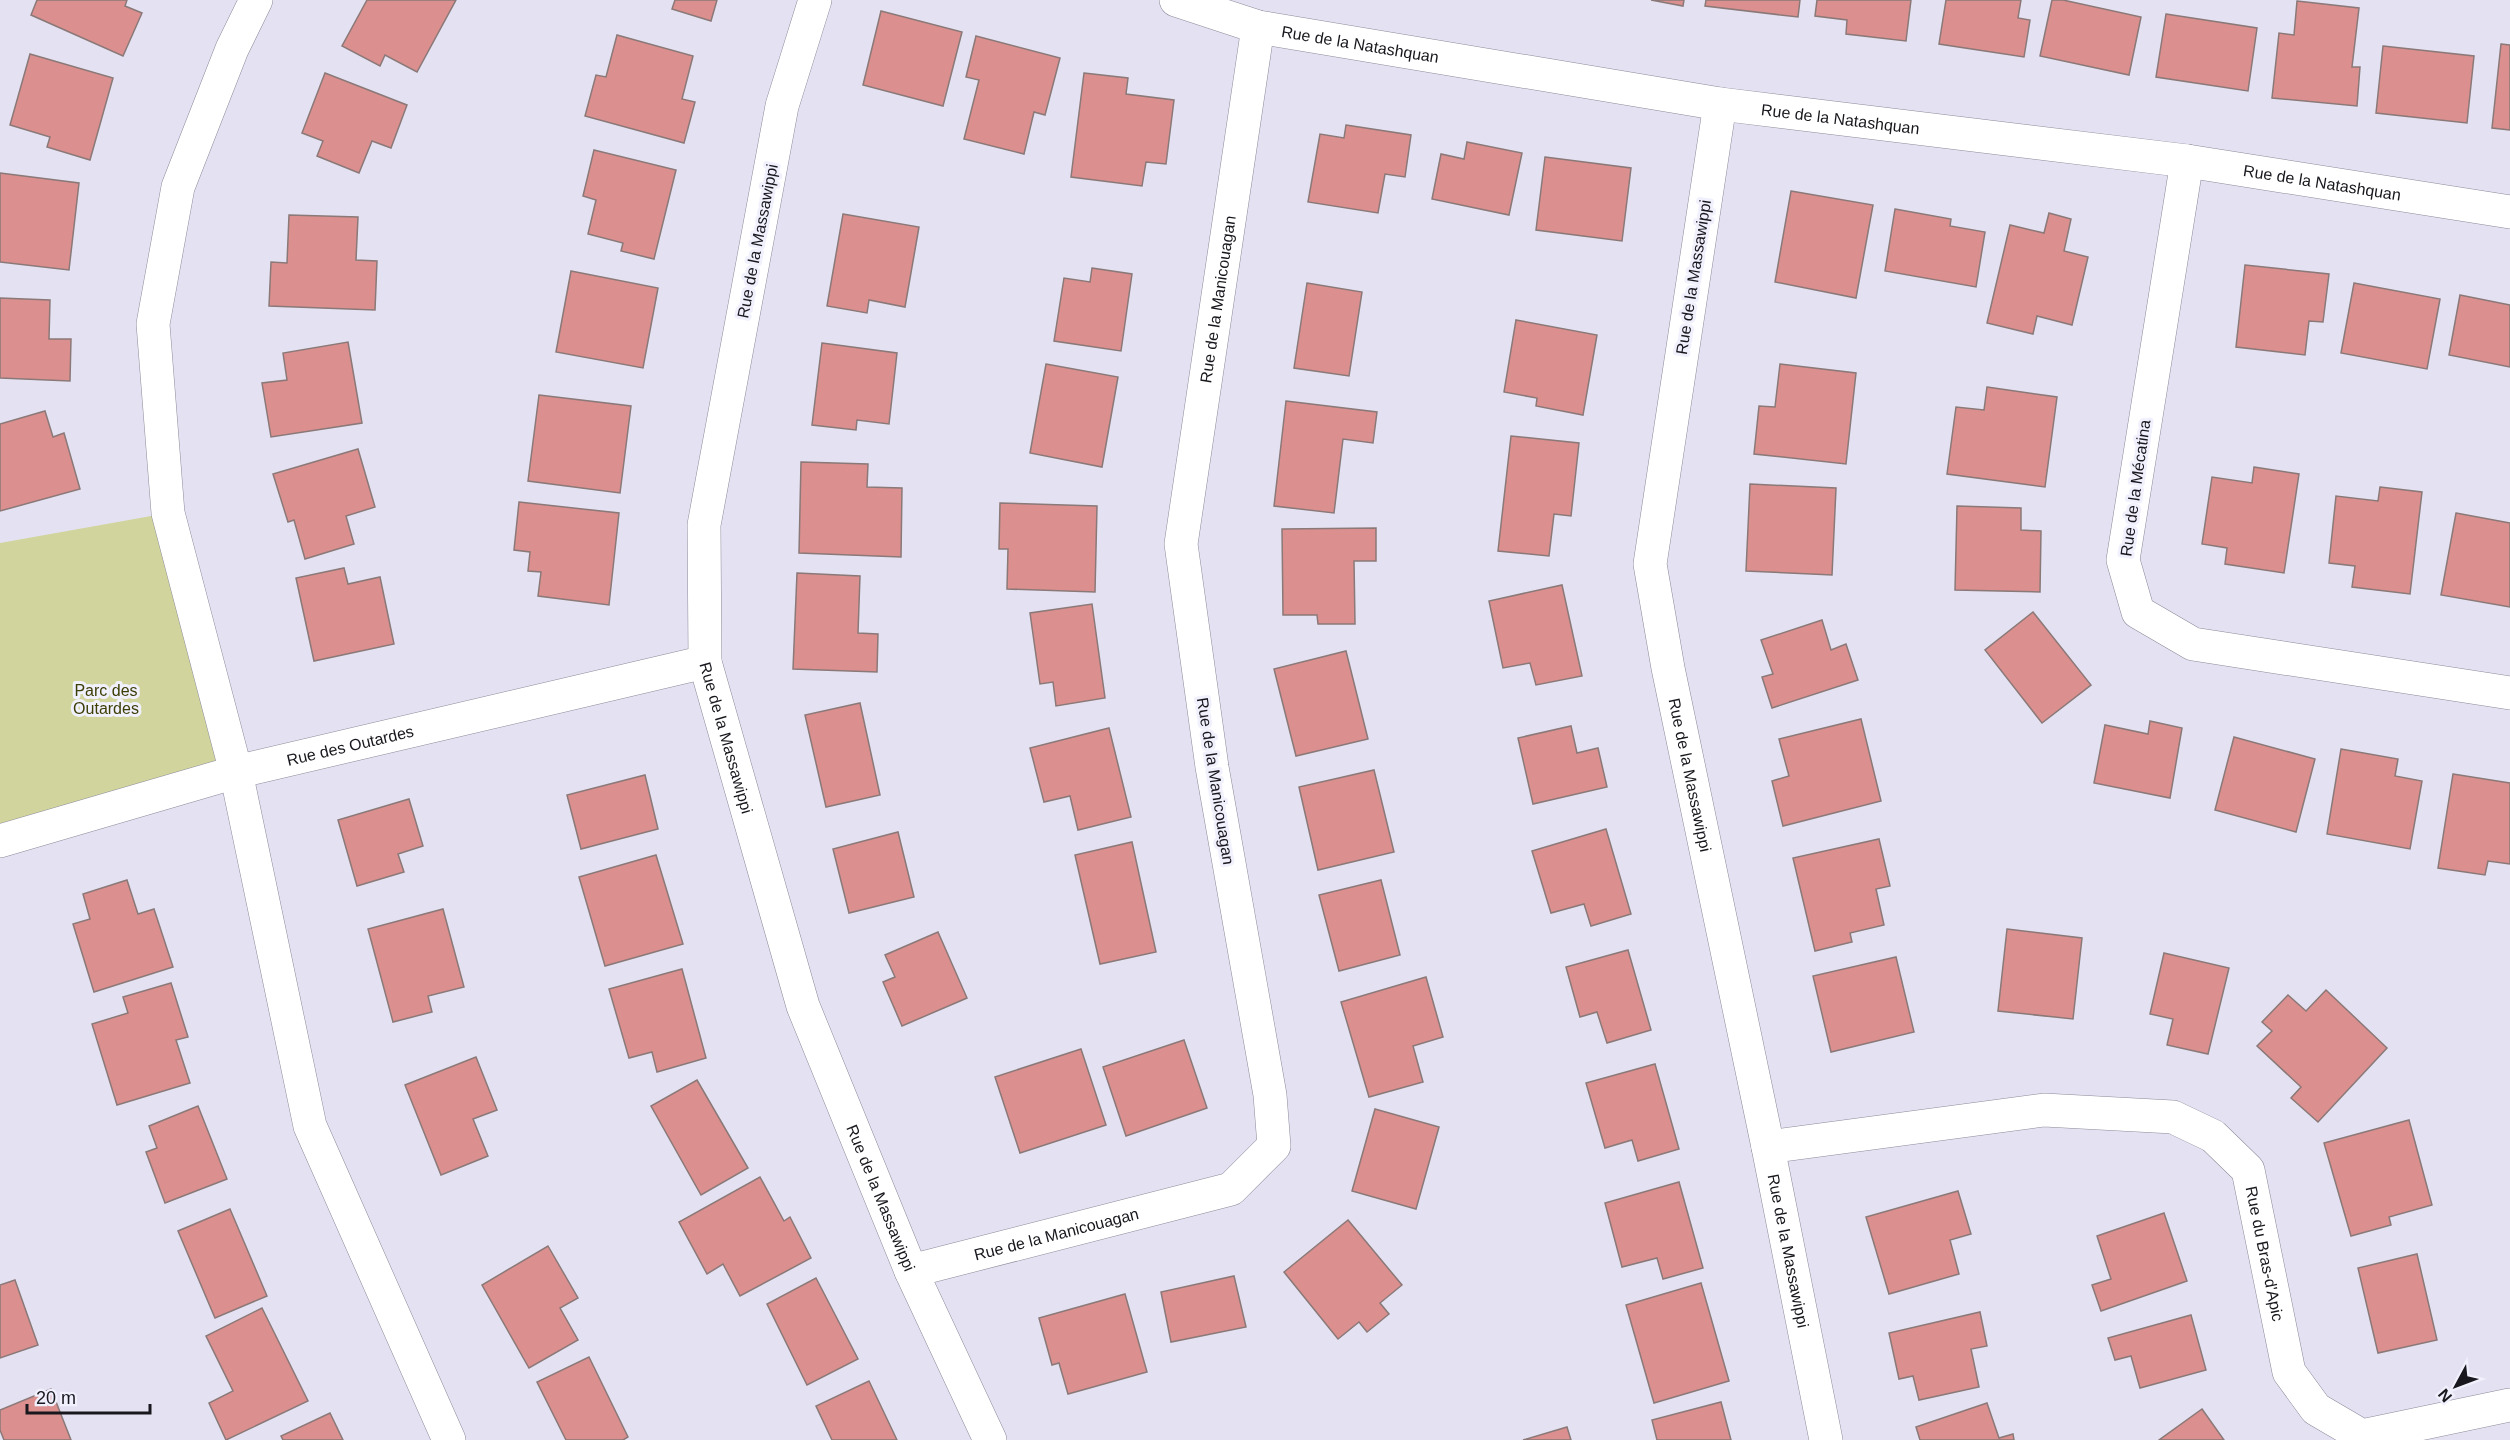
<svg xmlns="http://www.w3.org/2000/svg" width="2510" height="1440" font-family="Arial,sans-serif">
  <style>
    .green { fill: #d1d59d }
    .building { fill: #db8f8e; stroke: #8a7978; stroke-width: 1.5 }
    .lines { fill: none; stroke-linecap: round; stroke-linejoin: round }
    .street-casing { stroke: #8c8a99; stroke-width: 34 }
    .street { stroke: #fff; stroke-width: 33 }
    .labels { text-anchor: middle; stroke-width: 6; stroke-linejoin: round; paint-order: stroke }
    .street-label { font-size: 16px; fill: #18171d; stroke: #f1f0fd }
    .park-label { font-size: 16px; fill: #3d3e05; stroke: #f1f0fd }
  </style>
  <rect width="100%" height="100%" fill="#e4e2f2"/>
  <polygon class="green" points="168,513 236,772 0,841 0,543"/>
  <g class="building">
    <polygon points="37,0 127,0 125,6 142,13 123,56 31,15"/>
    <polygon points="367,0 456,0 417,72 385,55 380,66 342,46"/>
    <polygon points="675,0 717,0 711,21 672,9"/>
    <polygon points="1651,0 1684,0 1683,6"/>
    <polygon points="1706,0 1800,0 1798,17 1705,6"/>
    <polygon points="1817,0 1911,0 1906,41 1846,34 1847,20 1815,16"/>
    <polygon points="1946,0 2021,0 2018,18 2030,20 2024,57 1939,44"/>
    <polygon points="2052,0 2063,0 2141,17 2129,75 2040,56"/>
    <polygon points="2297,1 2359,8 2352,67 2360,67 2357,106 2272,98 2279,33 2294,35"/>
    <polygon points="881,11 962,32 943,106 863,85"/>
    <polygon points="2166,14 2257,28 2248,91 2156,77"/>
    <polygon points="617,35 693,56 682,99 695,102 684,143 585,116 596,75 606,77"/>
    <polygon points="976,36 1060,58 1045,115 1034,112 1024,154 964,139 979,80 966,77"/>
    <polygon points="2501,44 2510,45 2510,130 2492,128"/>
    <polygon points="2383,46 2474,56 2467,123 2376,113"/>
    <polygon points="30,54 113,78 90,160 47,147 50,137 10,125"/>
    <polygon points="325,73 407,105 391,148 372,141 359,173 317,156 323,141 302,133"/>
    <polygon points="1084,73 1128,78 1126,94 1174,100 1166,164 1146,162 1142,186 1071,177"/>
    <polygon points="1346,125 1411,135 1405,177 1385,174 1378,213 1308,202 1320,134 1344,138"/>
    <polygon points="1467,142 1522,153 1509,215 1432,199 1441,154 1464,159"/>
    <polygon points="594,150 676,170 654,259 621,251 623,243 588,234 596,200 583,196"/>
    <polygon points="1545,157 1631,168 1622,241 1536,230"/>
    <polygon points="0,173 79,183 69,270 0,262"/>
    <polygon points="1791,191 1873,205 1856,298 1775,282"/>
    <polygon points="1895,209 1951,219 1950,226 1985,232 1976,287 1885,271"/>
    <polygon points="2049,213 2071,219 2064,251 2088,257 2072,325 2037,316 2033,334 1987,323 2010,225 2044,233"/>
    <polygon points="843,214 919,227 905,307 869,300 867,313 827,306"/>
    <polygon points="289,215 358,217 356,260 377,261 375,310 269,306 271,262 287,263"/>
    <polygon points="2245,265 2329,274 2323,322 2309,321 2305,355 2236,347"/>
    <polygon points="1092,268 1132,274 1121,351 1054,341 1064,278 1090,282"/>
    <polygon points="571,271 658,288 643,368 556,352"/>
    <polygon points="1307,283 1362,292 1349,376 1294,368"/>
    <polygon points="2354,283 2440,299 2427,369 2341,353"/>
    <polygon points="2460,295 2510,305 2510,367 2449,355"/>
    <polygon points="0,298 50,300 49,339 71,339 70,381 0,378"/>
    <polygon points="1516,320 1597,335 1583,415 1536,406 1537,398 1504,392"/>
    <polygon points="348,342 362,423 271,437 262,383 287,380 283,353"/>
    <polygon points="822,343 897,353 889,424 857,420 856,430 812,425"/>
    <polygon points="1046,364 1118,377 1102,467 1030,453"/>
    <polygon points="1780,364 1856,373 1846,464 1754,454 1759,406 1775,407"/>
    <polygon points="1987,387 2057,397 2045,487 1947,474 1956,407 1984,410"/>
    <polygon points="539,395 631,406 620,493 528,481"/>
    <polygon points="1286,401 1377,412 1373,443 1343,439 1334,513 1274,506"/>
    <polygon points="45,411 53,437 64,433 80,489 0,511 0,424"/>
    <polygon points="1511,436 1579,443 1571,516 1554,514 1549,556 1498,551"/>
    <polygon points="358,449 375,507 346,516 354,544 305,559 294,520 288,522 273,474"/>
    <polygon points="801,462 868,464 867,487 902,488 901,557 799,553"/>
    <polygon points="2254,467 2299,474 2284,573 2225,564 2227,548 2202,544 2212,477 2252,483"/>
    <polygon points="1750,484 1836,488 1832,575 1746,571"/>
    <polygon points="2380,487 2422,492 2410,594 2352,587 2355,566 2329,563 2336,496 2378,501"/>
    <polygon points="519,502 619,513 609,605 538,596 541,572 528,571 530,552 514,550"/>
    <polygon points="1000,503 1097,506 1095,592 1007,589 1008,549 999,549"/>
    <polygon points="1957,506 2021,508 2021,530 2041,531 2040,592 1955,590"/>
    <polygon points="2456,513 2510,523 2510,607 2441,595"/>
    <polygon points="1376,528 1376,561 1354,561 1355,624 1318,624 1317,615 1283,615 1282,529"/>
    <polygon points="344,568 348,584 380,577 394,644 314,661 296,578"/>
    <polygon points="797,573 860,576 858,633 878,634 877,672 793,669"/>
    <polygon points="1562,585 1582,676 1536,685 1530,663 1503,668 1489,601"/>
    <polygon points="1092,604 1105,698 1056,706 1053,682 1040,684 1030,613"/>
    <polygon points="2033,612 2091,685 2042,723 1985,650"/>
    <polygon points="1822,620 1831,650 1846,644 1858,680 1772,708 1762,677 1773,674 1761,640"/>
    <polygon points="1346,651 1368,739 1296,756 1274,669"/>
    <polygon points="860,703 880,795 826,807 805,715"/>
    <polygon points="1861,719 1881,801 1783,826 1772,781 1789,776 1779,739"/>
    <polygon points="2150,721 2182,728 2170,798 2094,783 2105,725 2148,734"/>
    <polygon points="1571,726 1577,753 1598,748 1607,787 1533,804 1518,738"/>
    <polygon points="1109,728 1131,817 1078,830 1070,796 1044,802 1030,748"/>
    <polygon points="2234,737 2315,759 2296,832 2215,810"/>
    <polygon points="2341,749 2398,759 2395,776 2422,781 2410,849 2327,834"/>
    <polygon points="1374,770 1394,852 1318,870 1299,787"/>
    <polygon points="2453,774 2510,783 2510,864 2488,861 2485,875 2438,868"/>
    <polygon points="645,775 658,829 581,849 567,795"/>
    <polygon points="409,799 423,846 398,854 404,872 357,886 338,820"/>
    <polygon points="1606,829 1631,914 1591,926 1584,904 1551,913 1532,851"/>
    <polygon points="898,832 914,897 849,913 833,849"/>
    <polygon points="1879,839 1890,886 1876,889 1884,925 1850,933 1852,942 1815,951 1793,858"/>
    <polygon points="1132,842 1156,952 1100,964 1075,855"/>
    <polygon points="656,855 683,944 605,966 579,877"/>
    <polygon points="127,880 138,914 154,909 173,967 94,992 73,924 90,919 83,894"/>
    <polygon points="1381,880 1400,955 1339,971 1319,895"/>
    <polygon points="443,909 464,987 428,996 432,1012 393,1022 368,929"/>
    <polygon points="2007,929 2082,938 2073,1019 1998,1011"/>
    <polygon points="938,932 967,998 902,1026 883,982 895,977 885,955"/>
    <polygon points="1628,950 1651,1030 1607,1043 1597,1012 1580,1017 1566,967"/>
    <polygon points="2164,953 2229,968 2208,1054 2167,1045 2173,1019 2150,1014"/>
    <polygon points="1896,957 1914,1032 1831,1052 1813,976"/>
    <polygon points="682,969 706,1058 657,1072 652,1052 629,1058 609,989"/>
    <polygon points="1426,977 1443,1037 1413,1046 1423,1082 1369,1097 1341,1002"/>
    <polygon points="171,983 188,1037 176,1040 190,1083 117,1105 92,1024 128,1013 123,997"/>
    <polygon points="2326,990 2387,1048 2318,1122 2291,1098 2301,1087 2257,1046 2272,1031 2262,1022 2288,995 2306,1011"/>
    <polygon points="1184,1040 1207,1108 1126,1136 1103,1067"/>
    <polygon points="1081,1049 1106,1125 1020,1153 995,1077"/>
    <polygon points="476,1057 497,1110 473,1119 488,1156 441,1175 405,1085"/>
    <polygon points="1655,1064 1679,1149 1638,1161 1632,1140 1605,1148 1586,1083"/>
    <polygon points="697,1080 748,1168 701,1195 651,1106"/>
    <polygon points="198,1106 227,1179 165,1203 146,1152 157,1148 149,1126"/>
    <polygon points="1375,1109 1439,1127 1416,1209 1352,1191"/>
    <polygon points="2409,1120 2432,1205 2389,1217 2391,1225 2351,1236 2324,1143"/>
    <polygon points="760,1177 784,1221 790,1217 811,1258 740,1296 723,1264 707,1274 679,1222"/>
    <polygon points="1679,1182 1703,1268 1663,1279 1657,1258 1622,1267 1605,1203"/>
    <polygon points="1958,1191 1971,1234 1950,1240 1959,1274 1889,1294 1866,1217"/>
    <polygon points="230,1209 267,1296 215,1318 178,1231"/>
    <polygon points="2164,1213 2187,1281 2101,1311 2092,1285 2111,1279 2097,1236"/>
    <polygon points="1348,1220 1402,1285 1380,1303 1389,1314 1367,1332 1359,1322 1338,1339 1284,1272"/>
    <polygon points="548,1246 578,1298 560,1308 578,1340 529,1368 482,1285"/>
    <polygon points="2417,1254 2437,1340 2378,1353 2358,1268"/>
    <polygon points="1234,1276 1246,1327 1171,1342 1161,1292"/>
    <polygon points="816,1278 858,1359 807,1385 767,1304"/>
    <polygon points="15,1280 38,1345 0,1358 0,1285"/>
    <polygon points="1701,1283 1729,1381 1654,1403 1626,1305"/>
    <polygon points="1125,1294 1147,1372 1068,1394 1059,1363 1052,1365 1039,1318"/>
    <polygon points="262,1308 308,1401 226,1440 209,1403 233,1391 206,1336"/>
    <polygon points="1980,1312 1987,1346 1971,1349 1979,1387 1919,1400 1913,1376 1899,1379 1889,1333"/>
    <polygon points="2191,1315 2206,1370 2140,1388 2131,1356 2115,1360 2108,1338"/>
    <polygon points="589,1357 628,1437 623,1440 566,1440 537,1382"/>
    <polygon points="869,1381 897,1440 832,1440 816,1406"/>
    <polygon points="51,1389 71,1440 4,1440 0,1430 0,1410"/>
    <polygon points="1721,1402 1731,1440 1657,1440 1652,1420"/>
    <polygon points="1987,1403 1999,1438 2013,1434 2014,1440 1920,1440 1916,1427"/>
    <polygon points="2202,1409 2224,1440 2159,1440"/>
    <polygon points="330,1413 343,1440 283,1440 281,1436"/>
    <polygon points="1567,1427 1571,1440 1523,1440"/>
  </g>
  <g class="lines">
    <g class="street-casing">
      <g id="street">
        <polyline points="256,0 232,49 178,187 153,324 168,513 236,772 310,1126 449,1440"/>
        <path id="s1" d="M815,0L782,106L704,525L705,662L803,1006L911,1271L990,1440"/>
        <path id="s2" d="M1176,0L1258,27L1720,104L2187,161L2510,212"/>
        <path id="s3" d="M1720,104L1650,564L1668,668L1768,1147L1826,1440"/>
        <polyline points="2187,161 2123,560 2138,612 2193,644 2510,693"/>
        <path id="s4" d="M0,841L236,772L705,662"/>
        <path id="s5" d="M1768,1147L2044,1110L2173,1117L2213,1136L2248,1170L2289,1372L2316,1409L2362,1436L2510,1405"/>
        <path id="s6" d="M911,1271L1231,1189L1274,1146L1270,1095L1212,767L1181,544L1258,27"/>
      </g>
    </g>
    <use href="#street" class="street"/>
  </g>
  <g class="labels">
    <g class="street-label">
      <text dy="6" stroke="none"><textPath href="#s2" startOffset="190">Rue de la Natashquan</textPath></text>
      <text dy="6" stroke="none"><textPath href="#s2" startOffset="676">Rue de la Natashquan</textPath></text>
      <text dy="6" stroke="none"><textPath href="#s2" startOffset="1162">Rue de la Natashquan</textPath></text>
      <text transform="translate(757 241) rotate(-79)" y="6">Rue de la Massawippi</text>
      <text transform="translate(1693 277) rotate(-81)" y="6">Rue de la Massawippi</text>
      <text dy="6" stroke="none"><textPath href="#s6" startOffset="1248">Rue de la Manicouagan</textPath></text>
      <text transform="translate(2135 488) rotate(-82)" y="6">Rue de la Mécatina</text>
      <text dy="6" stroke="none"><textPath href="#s1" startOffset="753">Rue de la Massawippi</textPath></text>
      <text dy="6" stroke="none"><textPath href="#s4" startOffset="363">Rue des Outardes</textPath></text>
      <text dy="6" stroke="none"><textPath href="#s3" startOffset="680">Rue de la Massawippi</textPath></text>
      <text transform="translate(1216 781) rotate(81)" y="6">Rue de la Manicouagan</text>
      <text dy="6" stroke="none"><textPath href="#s1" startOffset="1239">Rue de la Massawippi</textPath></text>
      <text dy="6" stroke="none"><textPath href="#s6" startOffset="150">Rue de la Manicouagan</textPath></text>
      <text dy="6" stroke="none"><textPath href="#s3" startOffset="1166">Rue de la Massawippi</textPath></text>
      <text dy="6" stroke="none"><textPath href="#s5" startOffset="586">Rue du Bras-d'Apic</textPath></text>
    </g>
    <g class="park-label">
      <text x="106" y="696">Parc des<tspan x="106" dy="18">Outardes</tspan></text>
    </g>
  </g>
  <g transform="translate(2456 1386) rotate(229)" stroke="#f1f0fd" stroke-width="4.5" paint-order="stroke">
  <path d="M0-4.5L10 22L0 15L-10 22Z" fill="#18171d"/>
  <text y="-9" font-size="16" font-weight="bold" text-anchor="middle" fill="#18171d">N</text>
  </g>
  <path d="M27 1404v9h123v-9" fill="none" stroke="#18171d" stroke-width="3"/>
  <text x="36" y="1404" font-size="18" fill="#18171d" stroke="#f1f0fd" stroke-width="4.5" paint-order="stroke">20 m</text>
</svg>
